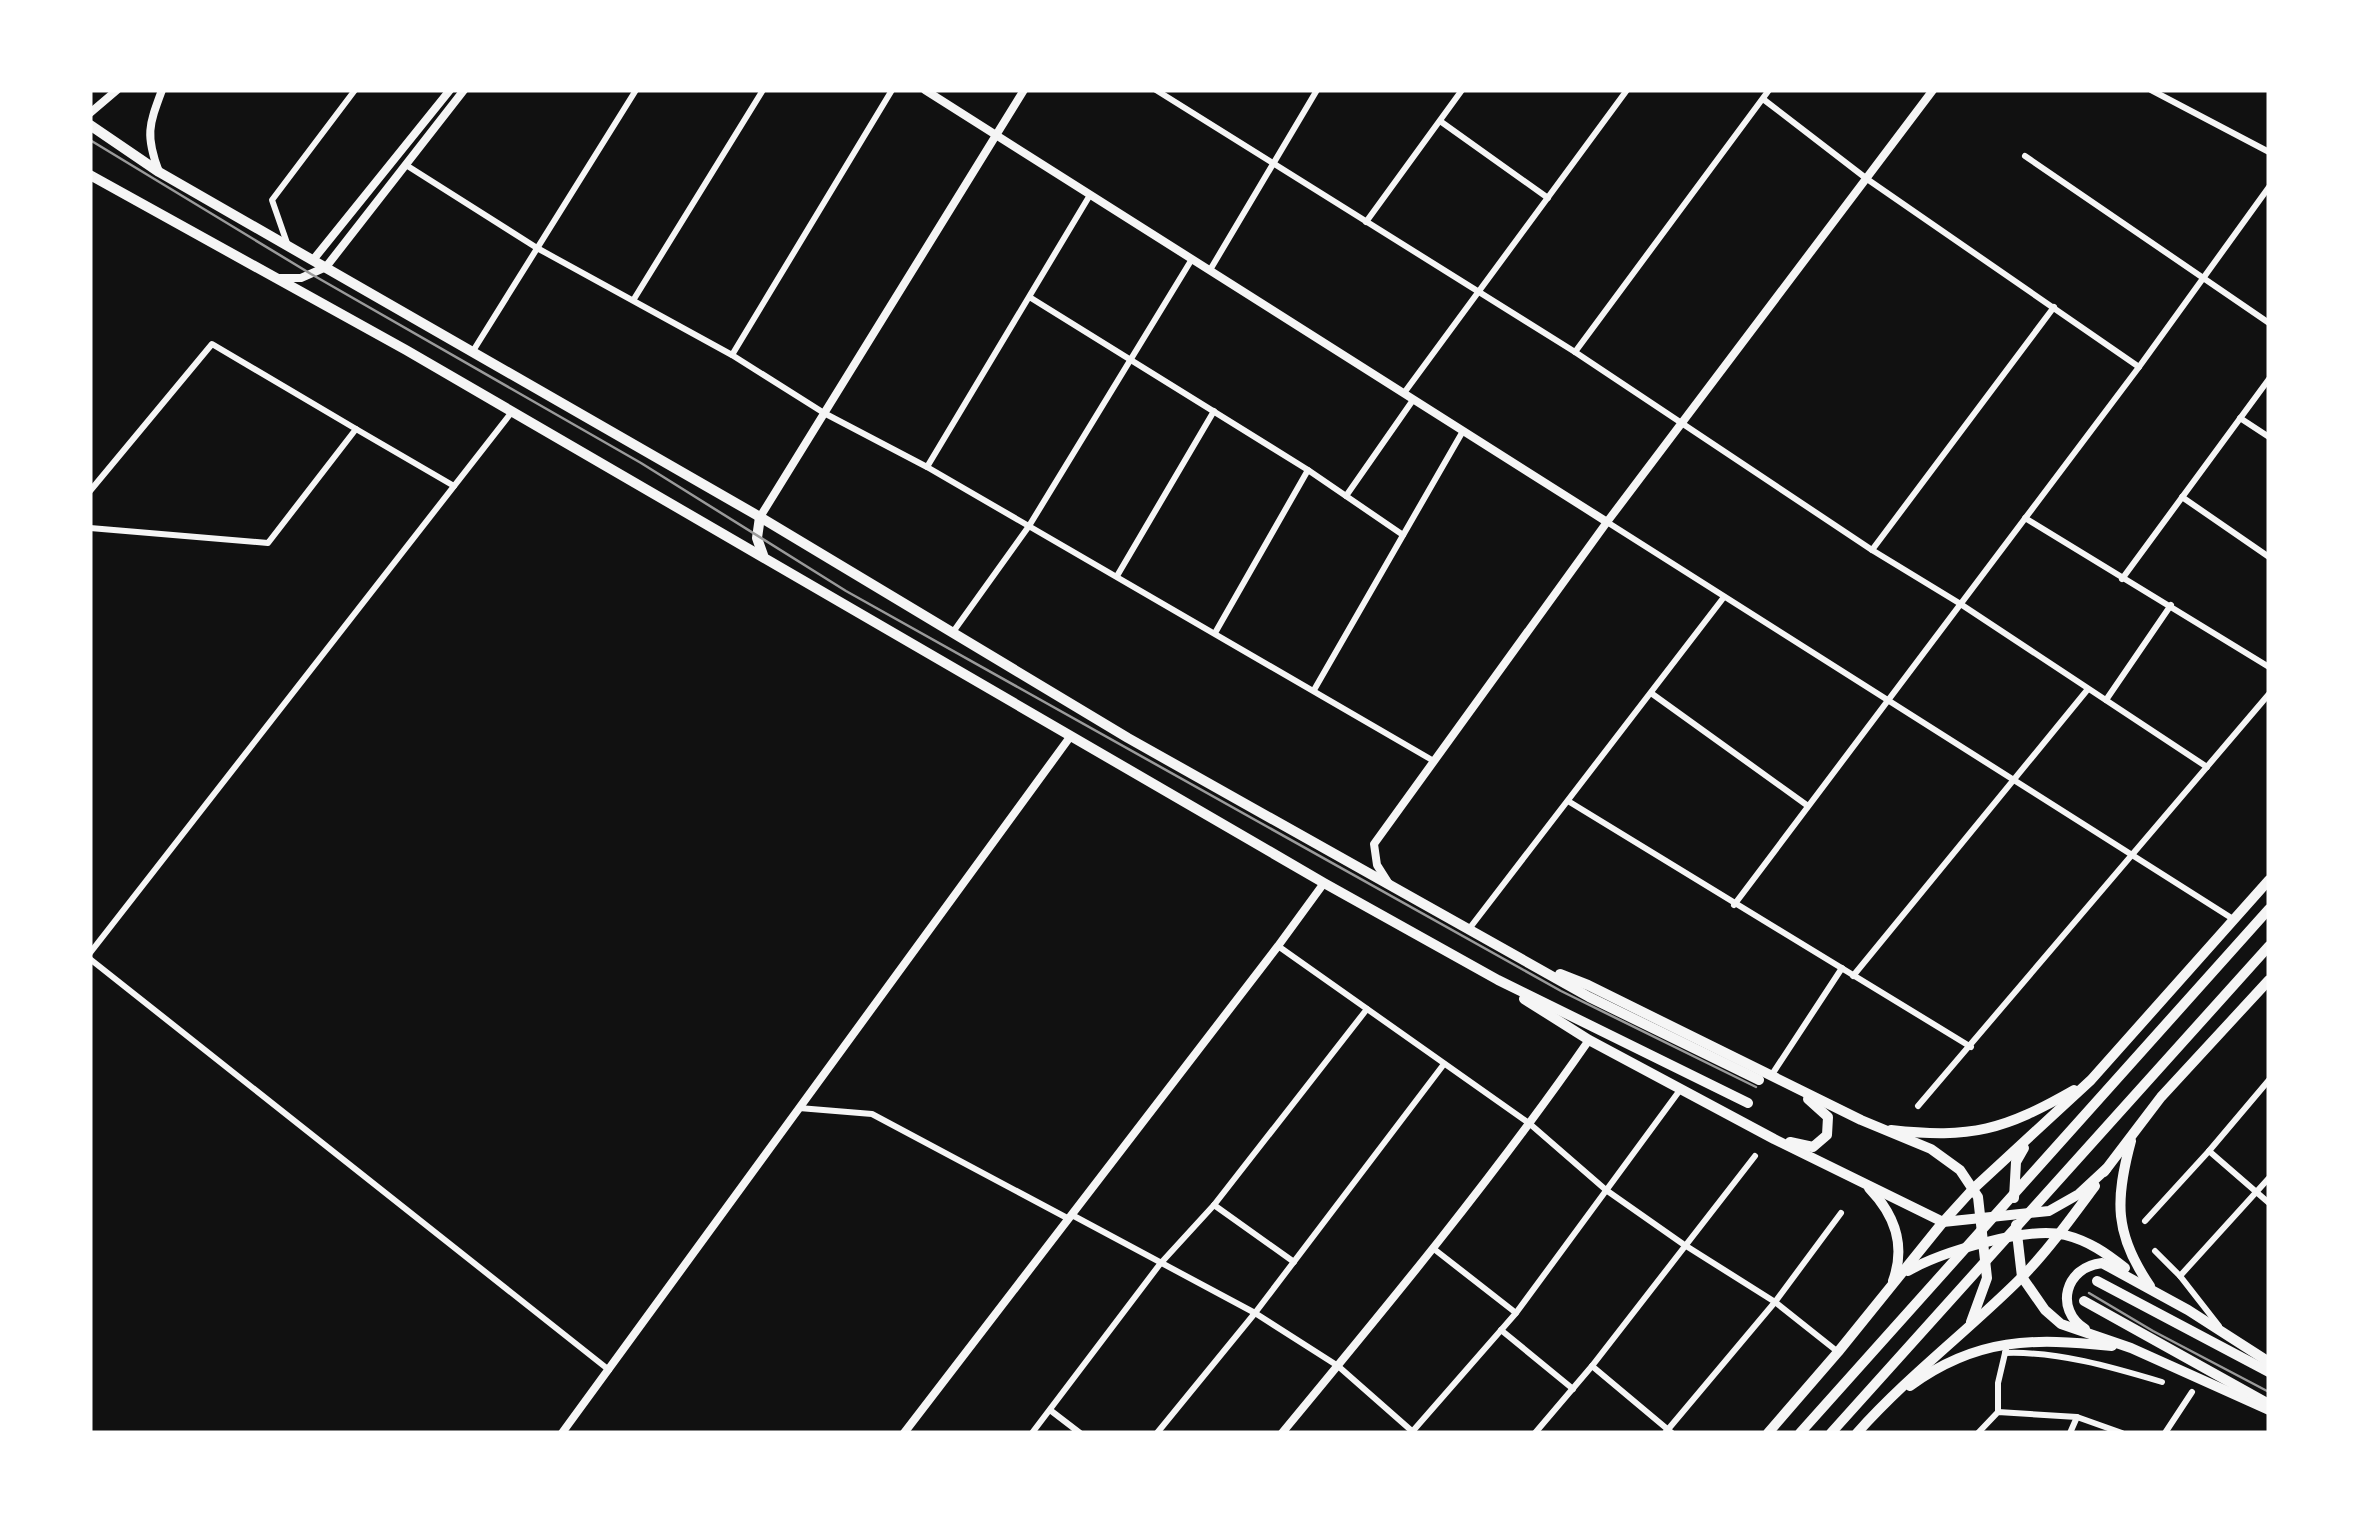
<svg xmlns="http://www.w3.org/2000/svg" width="2359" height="1523" font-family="Karla,sans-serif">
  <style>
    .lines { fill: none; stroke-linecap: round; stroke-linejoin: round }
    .minor { stroke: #f5f5f5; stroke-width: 6 }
    .tertiary { stroke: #f5f5f5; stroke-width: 8 }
    .trunk { stroke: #f5f5f5; stroke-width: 10 }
    .tram { stroke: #9a9a9a; stroke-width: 2.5 }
  </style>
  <rect width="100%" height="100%" fill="#111"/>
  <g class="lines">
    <g class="minor">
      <polyline points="1156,90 1575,352 1872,550 1959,603 2207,767"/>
      <polyline points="2151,90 2269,152"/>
      <polyline points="1763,99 1867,179 2139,367"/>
      <polyline points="1440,121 1548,198"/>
      <polyline points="2025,156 2269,323"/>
      <polyline points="406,165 537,248 732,355 824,413 927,467 1432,760"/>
      <polyline points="1366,222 1462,90"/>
      <polyline points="287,243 272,200 355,90"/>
      <polyline points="1210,270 1317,90"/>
      <polyline points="1031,298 1308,470 1403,535"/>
      <polyline points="634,299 763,90"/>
      <polyline points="473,351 636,90"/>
      <polyline points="1575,352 1769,90"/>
      <polyline points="732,355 892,90"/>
      <polyline points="1404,393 1627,90"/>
      <polyline points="2240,418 2269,437"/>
      <polyline points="356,429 454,486"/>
      <polyline points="927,467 1090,195"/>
      <polyline points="90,491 212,344 356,429 268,543 90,528"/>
      <polyline points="1346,496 1413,400"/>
      <polyline points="2182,497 2269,557"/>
      <polyline points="2025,518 2269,667"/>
      <polyline points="1607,522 2233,919"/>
      <polyline points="1872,550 2054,307"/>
      <polyline points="1117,576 1214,411"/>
      <polyline points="2122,579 2269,379"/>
      <polyline points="953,632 1029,526 1192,259"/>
      <polyline points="1215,633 1308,470"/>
      <polyline points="1314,690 1463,431"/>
      <polyline points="1651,693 1808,806"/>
      <polyline points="2106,700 2171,605"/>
      <polyline points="1568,801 1971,1047"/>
      <polyline points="1734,905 2139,367 2269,187"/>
      <polyline points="1469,929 1724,597"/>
      <polyline points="1278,946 1530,1124 1606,1190 1683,1244 1775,1302 1838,1352"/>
      <polyline points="90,953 511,413"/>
      <polyline points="90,959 609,1370"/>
      <polyline points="1853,976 2088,689"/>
      <polyline points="1771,1076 1842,968"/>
      <polyline points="2269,1080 2209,1151 2269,1203"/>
      <polyline points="1918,1106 2269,694"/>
      <polyline points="799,1108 872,1114 1069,1219"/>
      <polyline points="1214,1205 1294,1262"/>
      <polyline points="1072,1215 1255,1313 1338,1366 1413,1432"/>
      <polyline points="2145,1221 2209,1151"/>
      <polyline points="1434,1249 1516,1313"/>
      <polyline points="2155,1251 2180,1276 2219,1326"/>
      <polyline points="2180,1276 2269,1178"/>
      <polyline points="1501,1330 1573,1389"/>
      <path d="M2005,1353C2057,1351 2112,1367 2162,1382"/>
      <polyline points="1592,1366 1672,1433"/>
      <polyline points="1050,1410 1080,1433"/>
      <polyline points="1998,1412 1998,1383 2006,1349"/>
      <polyline points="1412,1432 1516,1313 1680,1090"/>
      <polyline points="1032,1433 1160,1264 1214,1205 1367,1009"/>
      <polyline points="1157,1433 1255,1313 1444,1064"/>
      <polyline points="1535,1433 1592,1366 1755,1156"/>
      <polyline points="1665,1433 1775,1302 1841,1213"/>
      <polyline points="1978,1433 1998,1412 2077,1417 2122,1433"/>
      <polyline points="2070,1433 2077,1417"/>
      <polyline points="2165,1433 2192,1392"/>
    </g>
    <g class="tertiary">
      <polyline points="925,90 1607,522"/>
      <polyline points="90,113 117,90"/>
      <path d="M159,172C145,135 149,125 162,90"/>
      <polyline points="313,260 450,90"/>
      <polyline points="279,278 301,278 326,267 464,90"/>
      <polyline points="760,517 1024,90"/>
      <polyline points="1389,884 1377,865 1374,844 1607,522 1933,90"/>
      <polyline points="562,1433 1070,737"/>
      <polyline points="904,1433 1278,946 1324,883"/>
      <path d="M1282,1433C1388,1305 1494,1177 1589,1040"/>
    </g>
    <g class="trunk">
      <polyline points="90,125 159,172 760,517 1128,738 1589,997 1759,1080"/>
      <polyline points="90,175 406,350 1324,883 1498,980 1748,1103"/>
      <polyline points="760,517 757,538 763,555"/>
      <polyline points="1560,974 1588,985 1861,1120 1931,1149 1960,1170 1978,1197 1987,1278 1971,1322"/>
      <polyline points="1524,999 1589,1040 1774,1139 1943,1222 2049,1211 2079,1194 2106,1169"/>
      <path d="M1891,1130C1972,1139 2004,1130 2074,1090"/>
      <path d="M2131,1141C2115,1200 2114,1234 2150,1286"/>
      <polyline points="1790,1142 1813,1147 1827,1135 1828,1117 1808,1099"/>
      <polyline points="2104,1172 2161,1097 2269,980"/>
      <path d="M1869,1188C1895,1215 1906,1245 1893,1281"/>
      <polyline points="2014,1198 2016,1162 2024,1148"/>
      <polyline points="2016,1225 2022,1277 2045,1310 2061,1324 2131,1348 2269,1410"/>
      <path d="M1908,1271C1941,1252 2027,1226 2065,1235C2089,1241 2106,1253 2125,1268"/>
      <polyline points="2097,1281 2269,1372"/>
      <polyline points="2084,1301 2269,1404"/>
      <path d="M2085,1329C2054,1309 2065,1267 2102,1263L2188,1310L2269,1362"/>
      <path d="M1910,1386C1977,1337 2033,1338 2112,1346"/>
      <polyline points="1768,1433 1838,1352 1943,1222 1973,1189 2091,1080 2269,880"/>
      <polyline points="1800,1433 2269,909"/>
      <polyline points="1831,1433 2269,946"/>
      <path d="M1857,1433C1909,1375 1968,1331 2022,1277C2049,1249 2072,1217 2095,1186"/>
    </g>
    <g class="tram">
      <polyline points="90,140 311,274 641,463 846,591 1561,991 1756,1087"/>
      <polyline points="2089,1293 2153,1331 2269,1392"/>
    </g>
  </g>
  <rect width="2359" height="1523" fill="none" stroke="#ffffff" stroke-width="185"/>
</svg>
